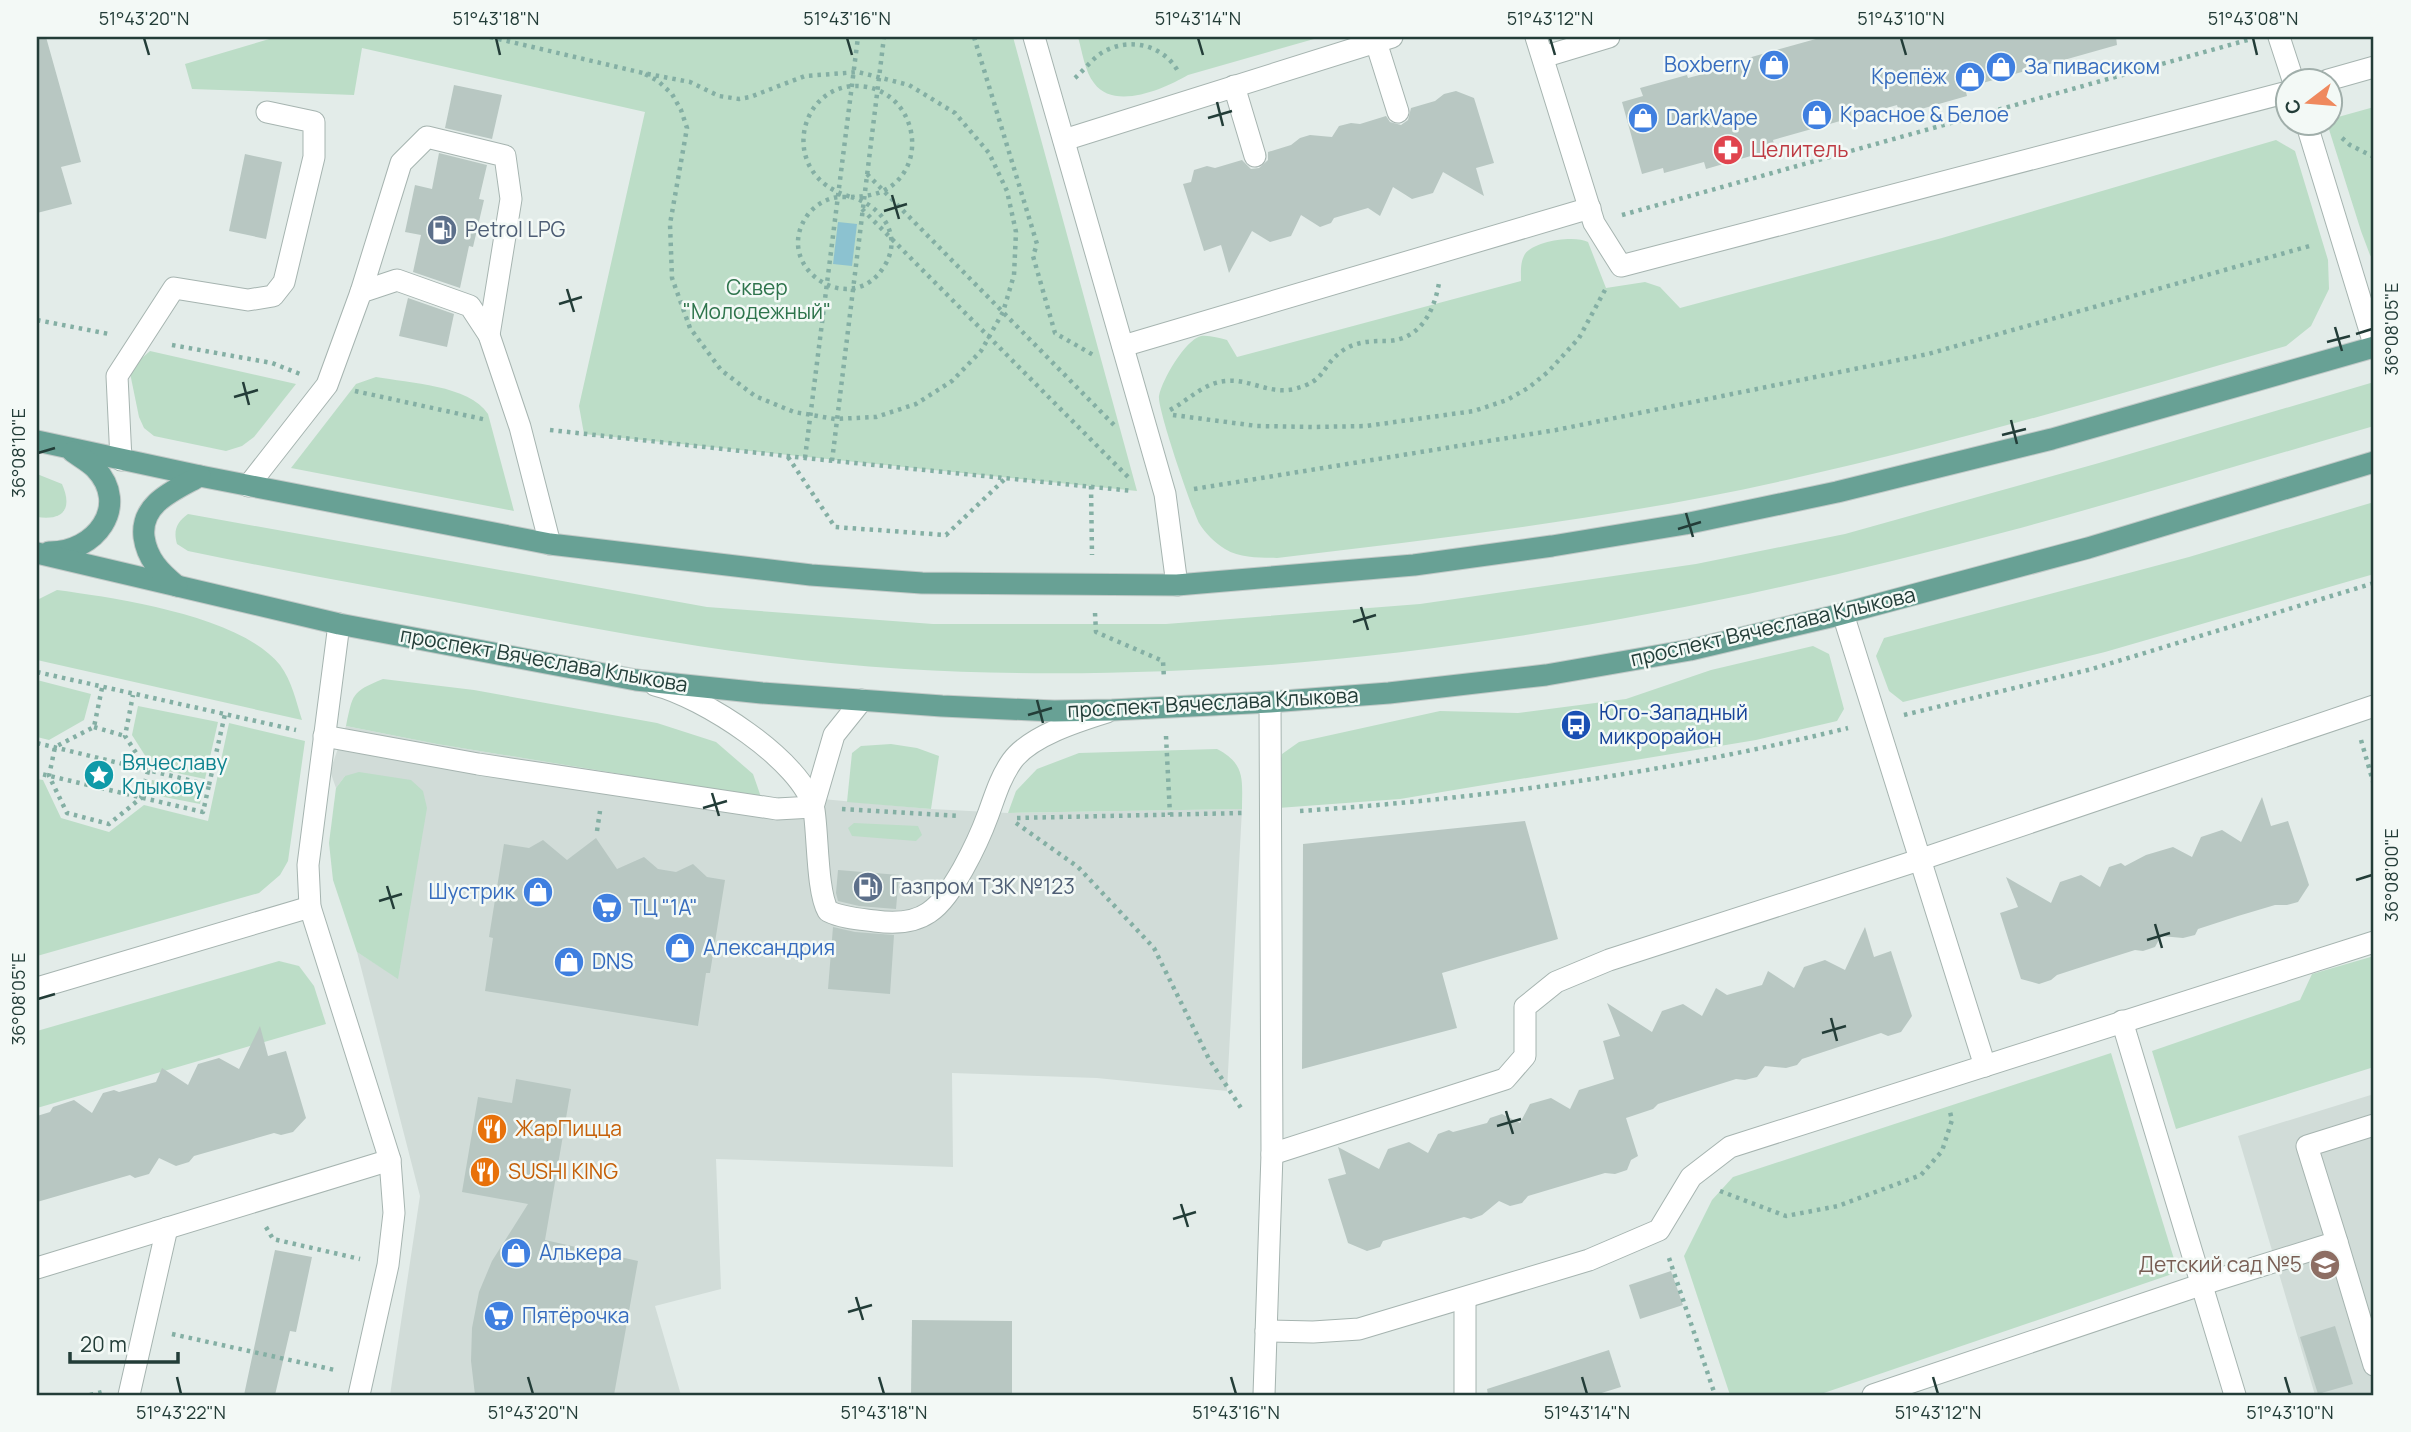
<svg xmlns="http://www.w3.org/2000/svg" width="2411" height="1432" font-family="Manrope,sans-serif">
  <style>
    .built { fill: #d1dcd8 }
    .green { fill: #bcddc7 }
    .water { fill: #8cc2d0 }
    .building { fill: #b8c7c2 }
    .lines { fill: none; stroke-linecap: round; stroke-linejoin: round }
    .minor-casing { stroke: #a6b4b0; stroke-width: 23 }
    .major-casing { stroke: #c1c9c7; stroke-width: 23 }
    .path { stroke: #84afa4; stroke-width: 4.5; stroke-dasharray: 3.5 5; stroke-linecap: butt }
    .minor { stroke: #fff; stroke-width: 21 }
    .major { stroke: #68a195; stroke-width: 21 }
    .ticks { fill: none; stroke: #233d38; stroke-width: 2.5 }
    .labels { text-anchor: middle; stroke-width: 5; stroke-linejoin: round; paint-order: stroke }
    .shop-label { font-size: 21px; fill: #366cbe; stroke: #f3f9f6; text-anchor: start }
    .health-label { font-size: 21px; fill: #be3a42; stroke: #f3f9f6; text-anchor: start }
    .service-label { font-size: 21px; fill: #4e5e75; stroke: #f3f9f6; text-anchor: start }
    .park-label { font-size: 21px; fill: #2e744c; stroke: #f3f9f6 }
    .street-label { font-size: 21px; fill: #233d38; stroke: #f3f9f6 }
    .transit-label { font-size: 21px; fill: #164399; stroke: #f3f9f6; text-anchor: start }
    .culture-label { font-size: 21px; fill: #0d838f; stroke: #f3f9f6; text-anchor: start }
    .food-label { font-size: 21px; fill: #c56008; stroke: #f3f9f6; text-anchor: start }
    .education-label { font-size: 21px; fill: #785e54; stroke: #f3f9f6; text-anchor: end }
    .neatline { fill: none; stroke: #233d38; stroke-width: 2.5 }
    .ticks-label { font-size: 18px; text-anchor: middle; fill: #233d38 }
  </style>
  <rect width="100%" height="100%" fill="#e3ece9"/>
  <g class="built">
    <polygon points="346,726 437,744 761,797 822,799 931,809 1008,813 1242,809 1227,1091 1097,1078 952,1073 953,1167 716,1159 721,1289 655,1306 681,1395 390,1395 420,1196 357,952 398,978 345,776 336,788 330,771"/>
    <polygon points="2374,1094 2374,1395 2315,1395 2238,1136"/>
  </g>
  <g class="green">
    <polygon points="276,37 1013,37 1137,491 584,434 579,406 645,112 362,48 354,95 192,89 185,64"/>
    <path d="M1078,37H1321L1188,75C1164,89 1114,111 1094,83C1085,72 1082,51 1078,37Z"/>
    <polygon points="2374,107 2374,261 2370,255 2361,231 2327,123 2330,122 2331,119"/>
    <path d="M2276,140L2295,151L2328,260L2329,289L2311,326L2286,346C2123,393 1961,441 1795,478C1625,517 1451,537 1277,558C1260,557 1241,559 1225,549C1215,543 1205,533 1199,523C1192,509 1157,408 1159,396C1162,380 1185,340 1201,336C1209,335 1219,338 1227,340L1237,357L1521,281C1521,272 1520,262 1525,254C1534,241 1575,235 1588,242L1606,288L1645,282L1660,287L1680,308L1942,238Z"/>
    <polygon points="150,351 296,384 254,437 242,446 226,451 154,436 144,428 139,417 130,373 135,364"/>
    <path d="M376,377C409,383 469,385 488,414L514,511L291,468L356,384Z"/>
    <path d="M2374,382V426C2253,461 2131,498 2009,531C1651,627 1277,691 905,669C770,661 639,637 507,612C401,592 294,573 188,551L177,544C173,530 177,522 188,514L707,607L933,624H1166L1420,604L1696,564L1845,534L2099,463Z"/>
    <path d="M37,474L62,484C73,509 63,521 37,517Z"/>
    <polygon points="2374,502 2374,574 2105,652 1903,702 1889,691 1876,656 1884,638 2189,557"/>
    <path d="M57,590C117,598 241,616 280,665C292,681 296,701 302,720L37,660V600Z"/>
    <polygon points="1813,646 1829,654 1844,709 1837,721 1756,740 1400,799 1278,808 1278,772 1282,754 1299,742 1440,711 1518,713 1626,699 1711,670"/>
    <path d="M383,679L474,690L657,723L716,742L753,774L761,797L437,744L346,726C353,694 351,692 383,679Z"/>
    <polygon points="37,680 91,694 84,720 49,740 37,737"/>
    <polygon points="138,706 218,722 205,779 153,768 132,735"/>
    <polygon points="229,723 305,741 288,861 280,875 259,893 37,956 37,779 43,780 61,818 109,832 144,805 208,821"/>
    <polygon points="891,744 917,748 939,756 931,809 847,802 852,753 861,746"/>
    <path d="M1217,749C1246,764 1242,780 1242,809L1008,813L1016,791L1037,769L1079,753Z"/>
    <polygon points="359,772 411,780 423,791 427,808 398,979 357,952 333,880 329,843 336,788 345,776"/>
    <polygon points="152,780 203,790 200,804 149,794"/>
    <polygon points="854,823 918,826 922,835 916,841 852,836 848,828"/>
    <polygon points="2374,956 2374,1067 2176,1129 2152,1051 2300,1000 2312,974"/>
    <polygon points="279,961 299,966 314,986 326,1024 37,1108 37,1031"/>
    <polygon points="2111,1053 2178,1272 1818,1395 1730,1395 1684,1256 1712,1200 1733,1177"/>
  </g>
  <polygon class="water" points="838,222 857,224 852,266 833,264"/>
  <g class="building">
    <polygon points="37,37 46,37 81,162 61,167 72,204 37,213"/>
    <polygon points="1823,37 2116,37 2117,45 1965,88 1967,96 1900,115 1897,105 1773,140 1775,149 1706,169 1704,162 1664,173 1663,168 1642,174 1622,102 1643,96 1640,88 1687,75 1688,78 1749,62 1748,58"/>
    <polygon points="454,85 502,95 492,139 445,128"/>
    <polygon points="1456,91 1474,98 1494,163 1476,168 1484,196 1443,172 1433,193 1412,199 1393,187 1380,216 1368,208 1334,218 1331,223 1320,227 1301,215 1291,236 1270,242 1252,231 1229,273 1221,245 1204,251 1183,184 1191,182 1194,170 1207,166 1215,168 1242,160 1251,169 1259,168 1268,160 1268,152 1291,145 1300,138 1310,135 1332,137 1339,126 1351,123 1360,124 1386,116 1390,122 1401,125 1408,120 1411,108 1435,101 1444,94"/>
    <polygon points="439,153 487,165 479,199 484,200 473,247 469,246 460,288 413,272 421,235 405,232 415,185 432,189"/>
    <polygon points="245,154 282,162 266,239 229,231"/>
    <polygon points="408,298 454,314 447,347 399,336"/>
    <polygon points="2262,797 2271,826 2288,821 2309,885 2298,902 2287,905 2275,905 2238,916 2198,929 2195,935 2183,938 2161,936 2155,947 2143,951 2135,950 2097,962 2057,975 2051,980 2039,984 2021,979 2000,913 2018,907 2006,877 2051,903 2060,882 2081,875 2100,887 2109,867 2121,863 2125,866 2146,855 2173,847 2192,857 2201,837 2222,830 2241,842"/>
    <polygon points="1525,821 1558,939 1442,973 1457,1028 1302,1069 1303,844"/>
    <polygon points="596,838 617,869 644,857 658,869 676,872 693,864 707,877 725,880 710,973 706,973 698,1026 485,991 493,938 489,937 504,844 529,848 543,840 567,860"/>
    <polygon points="838,870 899,875 896,909 859,906 838,901 836,893"/>
    <polygon points="833,927 855,932 894,935 890,994 828,989"/>
    <polygon points="1865,927 1874,957 1891,951 1912,1016 1901,1032 1888,1036 1881,1033 1802,1059 1797,1065 1786,1068 1765,1066 1757,1077 1745,1080 1736,1079 1698,1091 1658,1104 1653,1109 1626,1118 1638,1156 1631,1160 1627,1170 1615,1174 1605,1173 1528,1196 1522,1203 1510,1206 1499,1201 1482,1215 1471,1219 1464,1217 1383,1241 1380,1247 1367,1251 1348,1243 1328,1179 1346,1174 1338,1147 1379,1169 1388,1149 1409,1142 1428,1153 1438,1134 1449,1130 1453,1132 1487,1123 1490,1118 1502,1114 1520,1123 1530,1104 1551,1098 1570,1109 1579,1090 1614,1079 1603,1041 1620,1036 1607,1003 1652,1032 1662,1011 1683,1004 1702,1016 1716,988 1727,995 1762,985 1768,971 1794,988 1804,967 1825,960 1845,970"/>
    <polygon points="260,1026 268,1056 286,1051 306,1118 293,1132 281,1135 274,1133 194,1156 189,1162 176,1166 159,1158 149,1174 135,1178 130,1175 37,1202 37,1116 50,1112 53,1107 74,1100 92,1113 103,1093 114,1090 119,1092 156,1082 162,1068 188,1085 198,1064 219,1058 239,1069"/>
    <polygon points="516,1079 571,1089 545,1240 638,1261 614,1395 475,1395 471,1361 472,1328 479,1292 492,1261 528,1204 462,1192 478,1097 512,1103"/>
    <polygon points="275,1250 312,1257 296,1332 290,1331 275,1395 244,1395"/>
    <polygon points="1671,1271 1683,1305 1640,1319 1629,1285"/>
    <polygon points="912,1320 1012,1321 1012,1395 911,1395"/>
    <polygon points="2335,1326 2353,1384 2318,1394 2300,1337"/>
    <polygon points="1609,1350 1621,1387 1595,1395 1488,1395 1487,1389"/>
  </g>
  <g class="lines">
    <g class="minor-casing">
      <g id="minor">
        <polyline points="1034,37 1165,494 1177,585"/>
        <polyline points="1536,37 1594,223 1621,266 2288,92"/>
        <polyline points="2279,37 2293,80"/>
        <polyline points="1376,42 1398,112"/>
        <polyline points="1543,57 1609,37"/>
        <polyline points="2328,80 2374,67"/>
        <polyline points="1234,86 1255,156"/>
        <polyline points="2306,122 2374,344"/>
        <polyline points="1064,140 1392,37"/>
        <polyline points="361,292 401,163 427,137 505,156 511,199 489,335"/>
        <polyline points="1123,346 1590,208"/>
        <polyline points="121,460 117,376 174,288 248,300 273,296 284,282 314,157 314,122 267,112"/>
        <polyline points="248,486 327,385 361,292 397,280 470,306 489,335 520,427 550,544"/>
        <polyline points="1843,614 1985,1066"/>
        <polyline points="339,624 308,865 310,907 390,1160 394,1213 388,1265 359,1395"/>
        <path d="M655,685C701,696 804,761 814,810C818,836 817,892 828,911C842,918 859,919 875,921C924,928 940,909 963,869C973,851 981,834 988,815C995,796 1000,778 1012,761C1030,736 1078,721 1107,712"/>
        <polyline points="324,736 478,764 777,809 813,807 834,735 862,700"/>
        <polyline points="37,988 310,907"/>
        <polyline points="2122,1021 2235,1395"/>
        <polyline points="1272,1154 1505,1079 1525,1056 1525,1007 1556,982 1609,960 1919,860 2374,706"/>
        <polyline points="2337,1242 2374,1365"/>
        <polyline points="37,1268 390,1160"/>
        <polyline points="1266,1331 1313,1332 1359,1329 1589,1260 1659,1230 1691,1177 1730,1147 2374,942"/>
        <polyline points="129,1395 167,1228"/>
        <polyline points="1264,1395 1272,1154 1270,702"/>
        <polyline points="1465,1395 1465,1298"/>
        <polyline points="1873,1395 2203,1284 2337,1242 2307,1146 2374,1125"/>
      </g>
    </g>
    <g class="major-casing">
      <g id="major">
        <polyline points="37,441 200,476 550,544 811,575 922,583 1177,585 1414,565 1552,546 1685,524 1837,492 2052,439 2374,347"/>
        <path d="M49,552C95,553 131,506 95,468C89,462 80,457 73,452"/>
        <polyline points="37,553 339,624 636,680 762,693 942,706 1054,711 1112,710 1270,702 1389,693 1546,675 1690,650 1830,617 2088,548 2374,462"/>
        <path d="M177,586C160,572 147,559 144,537C140,503 175,490 200,476"/>
      </g>
    </g>
    <g class="path">
      <polyline points="490,37 643,73 690,82 719,96 739,99 750,97 805,76 858,72 909,85 955,113 989,153 1007,191 1016,232 1014,275 1003,312 981,351 952,381 916,404 876,417 835,419 794,412 755,396 721,370 690,328 672,278 670,224 687,128 681,110 672,94 658,81 643,73"/>
      <polyline points="974,37 1037,244 1033,256 1055,333 1095,356"/>
      <path d="M1075,78C1084,70 1093,58 1103,52C1131,36 1165,46 1179,73"/>
      <polyline points="2342,138 2350,145 2374,157"/>
      <polyline points="867,174 1114,425"/>
      <path d="M851,197C881,205 903,235 885,265C852,322 768,266 809,213C817,204 829,197 841,197C856,197 870,197 883,191C930,168 917,96 867,87C800,75 773,175 851,197"/>
      <polyline points="862,209 1129,478"/>
      <polyline points="1622,215 2251,39"/>
      <polyline points="37,320 109,334"/>
      <polyline points="172,345 272,363 300,374"/>
      <polyline points="355,391 487,420"/>
      <path d="M1170,410C1189,400 1203,383 1226,381C1248,378 1270,395 1294,389C1327,381 1320,367 1342,351C1356,341 1372,341 1388,341C1421,339 1434,311 1439,283"/>
      <polyline points="1173,415 1257,426 1313,427 1366,426 1474,411 1507,400 1528,388 1548,372 1579,338 1605,290"/>
      <polyline points="550,430 805,458 1133,491"/>
      <polyline points="788,457 835,527 946,535 1006,478"/>
      <polyline points="805,458 858,37"/>
      <polyline points="832,461 884,37"/>
      <polyline points="1091,486 1092,555"/>
      <polyline points="1194,489 1556,430 1928,354 2313,245"/>
      <polyline points="1095,613 1096,632 1163,661 1164,679"/>
      <polyline points="37,672 296,730"/>
      <polyline points="102,688 94,727 55,747 49,776 67,813 109,824 141,798 148,771 125,736 133,695"/>
      <polyline points="1904,715 2092,669 2374,583"/>
      <polyline points="94,727 125,736"/>
      <polyline points="1166,736 1170,815"/>
      <polyline points="2361,740 2374,785"/>
      <polyline points="37,743 209,785 203,812 37,773"/>
      <polyline points="209,785 225,714"/>
      <polyline points="842,809 959,816"/>
      <path d="M1300,811C1483,799 1670,772 1848,728"/>
      <polyline points="1017,818 1242,813"/>
      <polyline points="1016,823 1078,867 1154,948 1209,1059 1241,1108"/>
      <polyline points="597,831 600,811"/>
      <polyline points="1720,1191 1786,1216 1838,1206 1921,1175 1942,1151 1952,1120 1949,1108"/>
      <polyline points="266,1227 273,1239 360,1259"/>
      <polyline points="1669,1258 1715,1395"/>
      <polyline points="172,1334 335,1370"/>
      <polyline points="90,1395 102,1392"/>
    </g>
    <use href="#minor" class="minor"/>
    <use href="#major" class="major"/>
  </g>
  <path class="ticks" d="M144,38L149,55M496,38L500,55M847,38L852,55M1198,38L1203,55M1550,38L1555,55M1901,38L1906,55M2253,38L2257,55M1217,102L1223,126M1208,118L1232,111M892,195L899,219M884,211L907,204M567,289L574,312M559,304L582,297M2335,327L2342,351M2356,334L2372,329M2327,342L2350,336M243,382L249,405M234,397L258,390M2011,420L2017,444M2002,435L2026,429M38,453L55,448M1686,513L1693,537M1678,529L1701,522M1361,607L1368,630M1353,622L1376,615M1037,700L1043,723M1028,715L1052,708M712,793L719,816M703,808L727,801M2356,880L2372,875M387,886L394,909M379,901L402,894M2155,924L2162,948M2147,940L2170,933M38,999L55,994M1831,1018L1837,1041M1822,1033L1846,1026M1506,1111L1513,1134M1497,1126L1521,1119M1181,1204L1188,1227M1173,1219L1196,1212M856,1297L863,1320M848,1312L872,1305M177,1377L181,1394M528,1377L533,1394M879,1377L884,1394M1231,1377L1236,1394M1582,1377L1587,1394M1933,1377L1938,1394M2285,1377L2290,1394"/>
  <defs>
    <g id="shop-disc" transform="scale(1.575)"><circle r="9.5" fill="#3f7fe0" stroke="#f3f9f6"/><path d="M-5-2.5h2.3a2.7 3.5 0 0 1 5.4 0H5L5.5 6h-11ZM-1.5-2.5h3a1.5 2.3 0 0 0-3 0Z" fill="#fff"/></g>
    <g id="pharmacy-disc" transform="scale(1.575)"><circle r="9.5" fill="#e0444e" stroke="#f3f9f6"/><path d="M-2-6h4v4h4v4h-4v4h-4v-4h-4v-4h4Z" fill="#fff"/></g>
    <g id="fuel-disc" transform="scale(1.575)"><circle r="9.5" fill="#5c6f8a" stroke="#f3f9f6"/><path d="M-5.5-6h7V0h2V4h1.3V-2.5L3-4.5l.8-.8L6-3V5H2.5V1h-1V6h-7ZM-4.2-4.7v3.2H.2V-4.7Z" fill="#fff"/></g>
    <g id="bus-disc" transform="scale(1.575)"><circle r="9.5" fill="#1a4fb4" stroke="#f3f9f6"/><path d="M-5-6H5V4H4V6H2V4H-2V6H-4V4H-5ZM-3.5-4V0h7V-4ZM-3.5 1.2v1.5H-2V1.2ZM2 1.2v1.5H3.5V1.2Z" fill="#fff"/></g>
    <g id="sight-disc" transform="scale(1.575)"><circle r="9.5" fill="#0f9aa8" stroke="#f3f9f6"/><path d="M0-6L1.8-2.2L6-1.7L2.9 1.2L3.7 5.4L0 3.3L-3.7 5.4L-2.9 1.2L-6-1.7L-1.8-2.2Z" fill="#fff"/></g>
    <g id="supermarket-disc" transform="scale(1.575)"><circle r="9.5" fill="#3f7fe0" stroke="#f3f9f6"/><path d="M-6-5.5h2.5l.6 2H6L4.5 2H-2.5L-4.4-4H-6ZM-1.5 3.2a1.3 1.3 0 1 0 .1 0ZM3 3.2a1.3 1.3 0 1 0 .1 0Z" fill="#fff"/></g>
    <g id="restaurant-disc" transform="scale(1.575)"><circle r="9.5" fill="#e8710a" stroke="#f3f9f6"/><path d="M-5-6h1v4h1v-4h1v4h1v-4h1v5L-1.5 .5V6h-2V.5L-5-1ZM5-6V6H3V1.5H1.5Q1.5-4 5-6Z" fill="#fff"/></g>
    <g id="school-disc" transform="scale(1.575)"><circle r="9.5" fill="#8d6e63" stroke="#f3f9f6"/><path d="M0-5L7-2L0 1L-7-2ZM-4 1L0 2.5L4 1V4Q0 6-4 4Z" fill="#fff"/></g>
  </defs>
  <g fill-rule="evenodd">
    <use href="#shop-disc" x="1774" y="65"/>
    <use href="#shop-disc" x="2001" y="67"/>
    <use href="#shop-disc" x="1970" y="77"/>
    <use href="#shop-disc" x="1817" y="115"/>
    <use href="#shop-disc" x="1643" y="118"/>
    <use href="#pharmacy-disc" x="1728" y="150"/>
    <use href="#fuel-disc" x="442" y="230"/>
    <use href="#bus-disc" x="1576" y="725"/>
    <use href="#sight-disc" x="99" y="775"/>
    <use href="#fuel-disc" x="868" y="887"/>
    <use href="#shop-disc" x="538" y="892"/>
    <use href="#supermarket-disc" x="607" y="908"/>
    <use href="#shop-disc" x="680" y="948"/>
    <use href="#shop-disc" x="569" y="962"/>
    <use href="#restaurant-disc" x="492" y="1129"/>
    <use href="#restaurant-disc" x="485" y="1172"/>
    <use href="#shop-disc" x="516" y="1253"/>
    <use href="#school-disc" x="2325" y="1265"/>
    <use href="#supermarket-disc" x="499" y="1316"/>
  </g>
  <g class="labels">
    <g class="shop-label">
      <text x="1751" y="72" text-anchor="end">Boxberry</text>
      <text x="2024" y="74">За пивасиком</text>
      <text x="1947" y="84" text-anchor="end">Крепёж</text>
      <text x="1840" y="122">Красное &amp; Белое</text>
      <text x="1666" y="125">DarkVape</text>
      <text x="515" y="899" text-anchor="end">Шустрик</text>
      <text x="630" y="915">ТЦ "1А"</text>
      <text x="703" y="955">Александрия</text>
      <text x="592" y="969">DNS</text>
      <text x="539" y="1260">Алькера</text>
      <text x="522" y="1323">Пятёрочка</text>
    </g>
    <g class="health-label">
      <text x="1751" y="157">Целитель</text>
    </g>
    <g class="service-label">
      <text x="465" y="237">Petrol LPG</text>
      <text x="891" y="894">Газпром ТЗК №123</text>
    </g>
    <g class="park-label">
      <text x="757" y="295">Сквер<tspan x="757" dy="24">"Молодежный"</tspan></text>
    </g>
    <g class="street-label">
      <text transform="translate(1773 627) rotate(-13)" y="7">проспект Вячеслава Клыкова</text>
      <text transform="translate(544 660) rotate(10)" y="7">проспект Вячеслава Клыкова</text>
      <text transform="translate(1213 703) rotate(-3)" y="7">проспект Вячеслава Клыкова</text>
    </g>
    <g class="transit-label">
      <text x="1599" y="720">Юго-Западный<tspan x="1599" dy="24">микрорайон</tspan></text>
    </g>
    <g class="culture-label">
      <text x="122" y="770">Вячеславу<tspan x="122" dy="24">Клыкову</tspan></text>
    </g>
    <g class="food-label">
      <text x="515" y="1136">ЖарПицца</text>
      <text x="508" y="1179">SUSHI KING</text>
    </g>
    <g class="education-label">
      <text x="2302" y="1272">Детский сад №5</text>
    </g>
  </g>
  <rect width="2411" height="1432" fill="none" stroke="#f3f9f6" stroke-width="77"/>
  <g transform="translate(2309 102) rotate(254)"><circle r="33" fill="#f3f9f6" stroke="#a0aeaa" stroke-width="2"/>
  <path d="M0-5L12 26L0 18L-12 26Z" fill="#ef895e"/>
  <text y="-10" font-size="19" font-weight="bold" text-anchor="middle" fill="#233d38">С</text>
  </g>
  <path d="M70 1352v10h108v-10" fill="none" stroke="#233d38" stroke-width="3.5"/>
  <text x="80" y="1352" font-size="21" fill="#233d38" stroke="#f3f9f6" stroke-width="5" paint-order="stroke">20 m</text>
  <rect x="38" y="38" width="2334" height="1356" class="neatline"/>
  <g class="ticks-label">
    <text x="144" y="25">51°43'20"N</text>
    <text x="496" y="25">51°43'18"N</text>
    <text x="847" y="25">51°43'16"N</text>
    <text x="1198" y="25">51°43'14"N</text>
    <text x="1550" y="25">51°43'12"N</text>
    <text x="1901" y="25">51°43'10"N</text>
    <text x="2253" y="25">51°43'08"N</text>
    <text transform="translate(2392 329) rotate(-90)" y="6">36°08'05"E</text>
    <text transform="translate(19 453) rotate(-90)" y="6">36°08'10"E</text>
    <text transform="translate(2392 875) rotate(-90)" y="6">36°08'00"E</text>
    <text transform="translate(19 999) rotate(-90)" y="6">36°08'05"E</text>
    <text x="181" y="1419">51°43'22"N</text>
    <text x="533" y="1419">51°43'20"N</text>
    <text x="884" y="1419">51°43'18"N</text>
    <text x="1236" y="1419">51°43'16"N</text>
    <text x="1587" y="1419">51°43'14"N</text>
    <text x="1938" y="1419">51°43'12"N</text>
    <text x="2290" y="1419">51°43'10"N</text>
  </g>
</svg>
